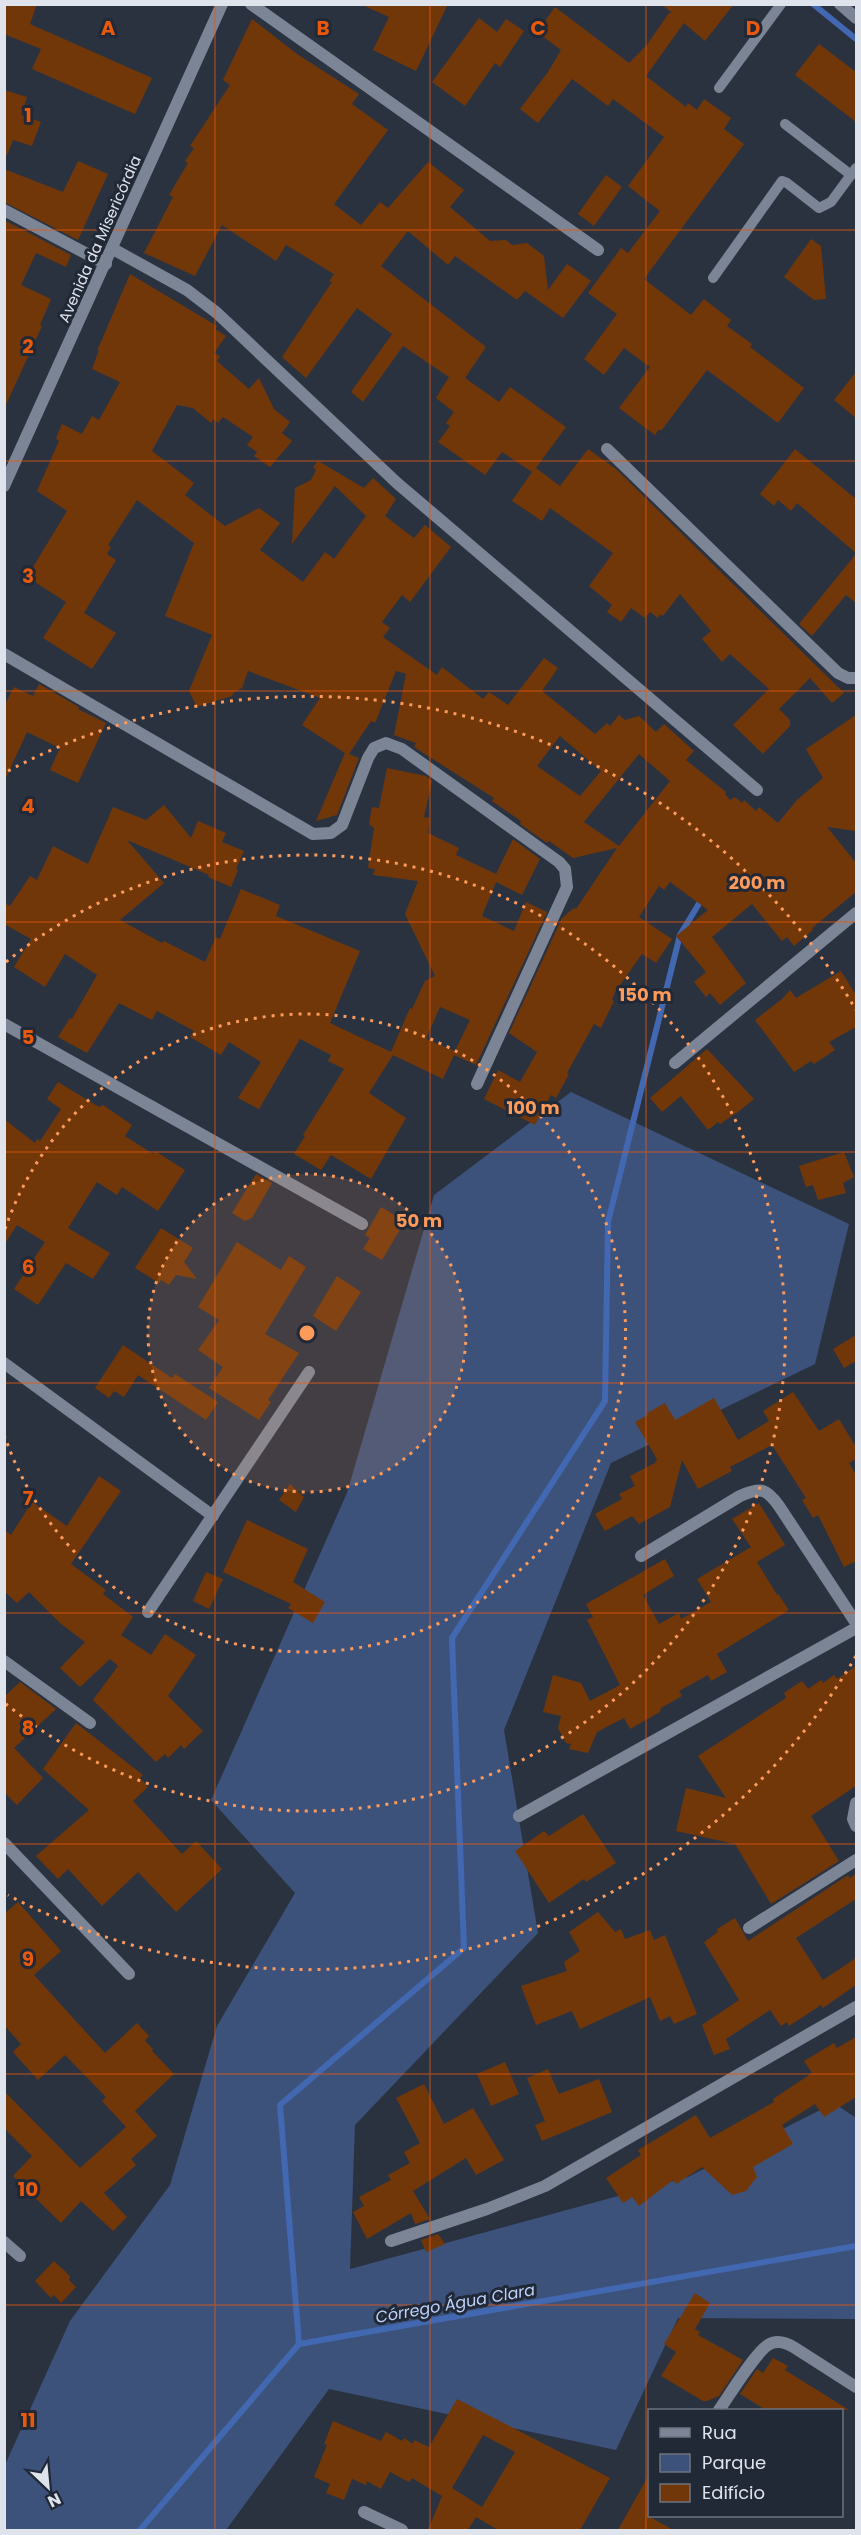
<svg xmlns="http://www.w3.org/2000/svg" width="861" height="2535" font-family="Poppins,sans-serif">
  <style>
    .green { fill: #3c527b }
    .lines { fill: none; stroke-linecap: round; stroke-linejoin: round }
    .stream { stroke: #4268b1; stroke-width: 6 }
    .building { fill: #723709; fill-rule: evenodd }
    .service { stroke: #7c8596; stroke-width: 10 }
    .minor { stroke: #7c8596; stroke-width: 12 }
    .tertiary { stroke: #7c8596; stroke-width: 12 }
    .grid { fill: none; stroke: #e8590c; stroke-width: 1.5; stroke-opacity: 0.55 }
    .ring { fill: none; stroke: #ff9b5a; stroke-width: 3; stroke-dasharray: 3 6 }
    .labels { text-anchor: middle; stroke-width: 6; stroke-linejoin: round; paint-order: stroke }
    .street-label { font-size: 15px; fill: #dee3ec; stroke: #212836 }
    .water-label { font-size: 16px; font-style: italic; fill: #bdd3fc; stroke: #212836 }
    .grid-label { font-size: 20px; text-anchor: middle; font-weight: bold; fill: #e8590c; stroke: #212836; stroke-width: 6; stroke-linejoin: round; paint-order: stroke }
    .centre { fill: #ff9b5a; stroke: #212836; stroke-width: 3 }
    .ring-label { font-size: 18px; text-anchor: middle; font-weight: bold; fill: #ff9b5a; stroke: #212836; stroke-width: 6; stroke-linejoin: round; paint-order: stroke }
  </style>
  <rect width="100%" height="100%" fill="#2a3240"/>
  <polygon class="green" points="571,1092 849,1224 815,1364 611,1463 504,1730 538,1933 355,2125 350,2269 688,2177 834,2103 856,2118 856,2319 678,2318 616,2450 329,2389 226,2530 5,2530 5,2465 70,2321 170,2185 217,2026 295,1893 211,1800 347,1493 434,1195"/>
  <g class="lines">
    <g class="stream">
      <polyline points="813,4 856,39"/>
      <polyline points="299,2344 280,2105 464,1948 452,1638 605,1401 608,1222 680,935 703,897"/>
      <polyline points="140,2530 299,2344 856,2246"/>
    </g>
  </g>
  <g class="building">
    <polygon points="4,4 37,4 30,24 152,78 135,114 32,69 41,49 4,34"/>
    <polygon points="360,4 448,4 416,71 373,50 389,17"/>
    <polygon points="661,4 734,4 705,41 684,23 646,76 686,107 688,103 697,110 704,99 731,118 724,129 744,144 644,279 691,315 704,299 731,320 727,326 752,344 750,347 804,388 778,423 707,370 661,431 659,429 655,435 619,408 650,367 624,348 604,375 584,359 617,314 588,293 621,248 628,253 660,211 628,186 664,137 613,99 608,106 572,79 538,123 520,109 548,72 561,50 537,32 555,7 629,63 646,46 669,13 672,13"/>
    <polygon points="479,18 497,32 506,19 524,31 500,67 495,63 465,106 432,82"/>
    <polygon points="252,19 297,54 359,94 352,104 388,130 334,204 361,225 380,202 388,208 428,162 464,190 450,207 490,241 506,240 512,245 527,243 544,256 548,290 567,264 591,281 563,318 525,291 517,300 455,256 448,265 408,231 381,266 486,347 465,378 499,402 510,387 566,427 536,468 560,486 588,449 616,469 844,693 832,703 810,678 779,709 790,720 790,726 763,754 733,725 769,689 730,654 722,662 702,639 711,631 680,594 663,616 660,614 658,618 650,612 645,618 631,608 621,622 607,612 612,605 589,586 613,553 550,508 542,521 512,501 532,472 502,452 485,475 438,442 450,426 446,423 454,412 436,398 449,377 403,346 363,402 351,392 392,334 357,308 306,378 282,357 332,282 329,281 334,274 286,245 276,261 222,225 195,276 144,253 173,197 169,195 188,163 185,161 194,148 190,146 230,85 223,80"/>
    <polygon points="819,44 856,72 856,122 795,75"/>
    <polygon points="4,90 27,97 21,115 41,122 32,146 13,140 7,155 4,155"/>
    <polygon points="78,161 108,174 78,240 4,202 4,169 63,192"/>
    <polygon points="606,175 622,187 594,226 578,214"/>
    <polygon points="4,220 71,255 66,267 36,253 21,285 51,299 40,325 42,326 4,409"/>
    <polygon points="811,239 821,246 826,299 814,300 784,277"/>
    <path d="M130,274L217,326L215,329L226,336L214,353L220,356L217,361L249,389L259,378L274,409L290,422L282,433L292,441L270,467L254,456L257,452L247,445L253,437L223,417L218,423L214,419L211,423L193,408L177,405L152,451L194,483L185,495L225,526L259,508L280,523L260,550L303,582L325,552L334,559L366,516L335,486L292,544L295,488L311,480L316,470L313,467L318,461L364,488L373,478L396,499L385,516L414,538L425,525L451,547L410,602L402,595L382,622L390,628L383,637L437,675L442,667L483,699L489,692L508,705L544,658L558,668L542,691L595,734L607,723L610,726L619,715L625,720L639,716L656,732L664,724L694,751L686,760L726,792L725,794L730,800L735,797L742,803L744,800L756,811L759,807L778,823L797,800L823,778L806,749L856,715V831L827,827L856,863V892L812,928L813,930L794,946L787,937L782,941L752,904L712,937L746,983L720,1005L710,993L706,997L694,982L706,972L676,936L708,910L670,882L664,890L659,886L639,917L672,939L656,963L642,954L615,992L612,1000L614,1001L601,1028L594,1024L567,1073L569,1074L556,1098L551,1095L535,1125L484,1099L498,1070L520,1082L537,1052L509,1033L562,918L574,908L576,909L617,848L573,858L549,841L547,843L520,824L521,821L492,801L494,798L414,747L416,743L394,735L406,674L396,671L375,723L371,721L349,754L359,758L337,815L316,821L345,753L302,725L320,698L248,671L242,688L234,692L232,696L197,707L189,691L212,635L165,616L194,543L137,500L108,545L111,547L107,554L116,560L84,613L116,633L92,669L43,638L66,602L27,577L67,511L37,491L59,441L56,438L62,424L82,434L92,416L99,420L120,382L92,369L99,350L97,351ZM560,736L601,771L580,796L537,766ZM639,754L670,781L619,846L584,822Z"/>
    <polygon points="856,372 856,418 834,400"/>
    <polygon points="795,449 856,499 856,553 797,503 791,511 778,500 774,506 760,494"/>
    <polygon points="856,554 856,603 846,595 812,636 799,624"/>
    <polygon points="39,684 79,707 78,709 106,723 78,783 50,770 60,748 27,732 4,782 4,706 14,687 33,696"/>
    <path d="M387,768L426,776L432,781L424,817L430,818L428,833L459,848L456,855L496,874L513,839L540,859L522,895L496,882L482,916L514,931L526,902L547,912L476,1065L454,1055L443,1079L393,1055L369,1093L406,1118L371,1179L331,1155L321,1170L294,1154L305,1136L303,1135L344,1069L328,1061L331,1055L300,1039L259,1109L238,1098L261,1062L229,1042L221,1055L190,1037L194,1031L157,1011L152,1020L119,1003L87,1053L58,1037L70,1018L72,1019L97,975L65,954L45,987L14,967L31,939L4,924V903L10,906L30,876L37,880L53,846L88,864L113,807L146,820L164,805L191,838L198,821L226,833L222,842L244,851L236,869L238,870L231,887L208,877L209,875L127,840L164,883L120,920L162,943L164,941L205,962L216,937L220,939L241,889L280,905L276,916L360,951L330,1023L391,1052L410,1008L412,1009L425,981L435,976L405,914L418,881L373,875L375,869L368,868L374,828L369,824L372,807L379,808ZM440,1007L470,1020L455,1051L426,1039Z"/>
    <polygon points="841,971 856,995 856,1027 829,1042 835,1050 814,1064 811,1061 794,1072 755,1020 782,999 790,990 796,998"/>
    <polygon points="707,1049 754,1099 738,1112 720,1124 718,1122 708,1130 681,1096 662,1112 650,1098"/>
    <polygon points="58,1082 99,1107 103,1105 132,1125 125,1136 153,1154 155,1151 185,1170 158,1211 122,1187 117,1195 97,1182 68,1228 110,1253 93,1279 66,1263 38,1305 14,1289 45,1242 17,1225 4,1245 4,1119 35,1143 37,1139 40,1141 61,1109 47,1099"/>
    <polygon points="844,1152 854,1177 843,1183 846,1193 818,1200 813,1185 806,1187 799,1166"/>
    <polygon points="256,1174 272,1183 252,1218 245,1221 232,1213"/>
    <polygon points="381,1207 405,1221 382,1260 363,1249 370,1238 365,1235"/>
    <polygon points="161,1228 193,1248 184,1262 197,1279 176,1275 169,1285 161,1280 159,1283 135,1268"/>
    <polygon points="237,1242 281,1270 289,1256 306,1267 265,1334 299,1353 268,1400 271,1402 259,1420 209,1388 223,1367 198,1350 219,1320 198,1307"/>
    <polygon points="337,1276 361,1292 336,1331 313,1316"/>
    <polygon points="856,1335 856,1361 844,1368 833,1349"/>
    <polygon points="123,1345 172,1378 175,1374 218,1402 206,1420 138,1375 124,1397 114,1391 109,1398 95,1388"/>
    <polygon points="793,1392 819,1431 839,1419 856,1447 856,1459 849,1463 856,1475 856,1561 844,1567 818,1515 813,1518 802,1500 806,1498 772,1445 730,1467 732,1471 698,1489 682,1460 670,1507 639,1524 632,1516 605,1531 595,1514 622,1499 619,1494 635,1486 630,1476 655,1463 657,1459 635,1422 648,1415 647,1413 665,1403 675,1420 714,1398 738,1440 769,1421 763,1411"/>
    <polygon points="99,1476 121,1491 71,1564 106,1590 103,1594 133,1617 121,1635 151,1655 165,1634 196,1655 168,1696 203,1731 184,1749 181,1745 168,1758 165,1754 156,1762 93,1700 118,1666 110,1659 80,1687 60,1668 85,1642 60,1623 29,1592 17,1603 4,1591 4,1530 11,1535 32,1502 67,1526"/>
    <polygon points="290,1484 304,1497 296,1512 279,1500"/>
    <polygon points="759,1503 785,1545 757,1562 777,1595 778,1594 789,1610 717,1654 727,1672 711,1681 708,1675 679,1691 682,1696 661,1708 660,1712 630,1729 624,1718 597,1732 588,1753 569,1749 571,1744 566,1743 558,1728 561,1716 543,1712 553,1675 581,1683 590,1701 620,1685 587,1620 593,1617 586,1604 665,1559 674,1576 643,1595 659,1624 679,1613 681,1619 711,1602 697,1579 751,1547 732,1519"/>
    <polygon points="247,1520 308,1549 293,1582 325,1602 313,1623 288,1608 291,1604 223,1572"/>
    <polygon points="206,1572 223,1579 209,1609 193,1601"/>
    <polygon points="856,1666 856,1786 811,1816 839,1861 771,1904 735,1844 676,1831 686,1788 726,1798 698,1756 786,1698 784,1693 802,1681 808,1689 821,1680 823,1683 834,1675 837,1679"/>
    <polygon points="20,1682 56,1709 14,1748 43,1778 17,1805 4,1792 4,1697"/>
    <polygon points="76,1723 143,1775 140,1778 148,1787 133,1801 182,1854 196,1841 222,1869 176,1912 138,1872 102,1906 68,1869 58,1879 36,1856 89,1810 43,1769"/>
    <polygon points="583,1814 616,1863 586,1882 584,1879 549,1903 515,1851 544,1831 549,1836"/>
    <polygon points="856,1874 856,1899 796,1938 823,1980 856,1958 856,1985 823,2008 821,2005 789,2026 787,2022 781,2026 770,2010 726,2039 730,2049 714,2055 702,2025 739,2000 704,1942 718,1932 717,1929 735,1918 748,1941 848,1875 850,1878"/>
    <polygon points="18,1902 61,1951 34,1975 64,2008 105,2053 137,2023 149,2036 145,2041 153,2049 152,2051 174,2074 135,2111 157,2136 131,2159 136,2165 104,2193 127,2217 113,2231 81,2201 61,2223 13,2176 32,2156 4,2128 4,2091 80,2168 126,2127 102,2101 106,2097 65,2055 38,2080 13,2052 21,2044 4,2025 4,1914"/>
    <polygon points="598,1912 615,1932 621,1929 625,1939 650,1930 654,1940 665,1935 697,2014 674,2024 670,2016 660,2021 650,1997 580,2029 572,2011 536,2025 521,1986 567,1971 564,1962 580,1951 569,1932"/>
    <polygon points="856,2037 856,2097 824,2117 815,2104 782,2125 793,2144 753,2167 757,2177 746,2191 732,2195 702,2167 676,2184 673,2180 639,2206 632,2197 623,2203 606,2178 641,2155 638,2150 696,2115 710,2138 774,2102 773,2099 812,2073 804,2061 834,2043 837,2048"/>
    <polygon points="505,2062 519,2094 491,2106 477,2074"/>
    <polygon points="548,2069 559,2094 599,2079 612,2112 542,2141 535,2125 545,2121 527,2078"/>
    <polygon points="424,2084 444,2124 473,2108 504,2160 476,2175 466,2158 413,2191 430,2219 415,2224 411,2213 367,2239 353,2212 364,2206 359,2197 391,2180 388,2175 410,2163 404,2152 420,2143 396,2098"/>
    <polygon points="438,2234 445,2244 426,2252 421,2240"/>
    <polygon points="54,2261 70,2276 69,2280 76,2287 61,2303 54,2295 51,2298 35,2281"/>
    <polygon points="695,2293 710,2303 695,2329 700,2332 698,2335 743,2360 719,2396 707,2401 703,2401 661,2376 676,2352 664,2344"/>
    <polygon points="773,2358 788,2366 785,2370 849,2410 766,2410 740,2394 757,2369 763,2373"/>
    <path d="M457,2399L610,2478L580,2530H498L476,2517L468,2530H428L442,2496L412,2478L409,2482L390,2472L381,2489L367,2481L366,2485L352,2479L344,2500L326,2493L330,2484L314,2477L327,2445L324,2444L333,2421L381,2441L386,2432L402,2441L404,2438L413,2444L414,2440L429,2447ZM483,2435L515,2452L482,2507L452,2488Z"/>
    <polygon points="650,2473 650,2517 673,2530 618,2530"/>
  </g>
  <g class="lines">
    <g class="service">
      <polyline points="719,88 781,4"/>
      <polyline points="785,124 851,175"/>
      <polyline points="713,278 782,181 787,183 819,208 831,202 856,168"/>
    </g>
    <g class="minor">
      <polyline points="251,4 598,250"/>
      <polyline points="4,210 106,264"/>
      <polyline points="113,249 187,290 217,313 397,483 757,790"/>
      <polyline points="607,449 838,673 848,678 856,678"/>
      <polyline points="4,654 313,834 331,833 342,825 368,758 374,748 386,743 402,749 559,862 565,869 567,887 477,1084"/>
      <polyline points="4,1024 362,1224"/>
      <polyline points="675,1063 856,913"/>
      <polyline points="4,1363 213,1516"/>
      <path d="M641,1556L740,1496C761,1487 766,1488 779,1506L856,1623"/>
      <polyline points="148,1612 309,1372"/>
      <polyline points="4,1661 90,1723"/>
      <polyline points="856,1803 853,1819 856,1826"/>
      <polyline points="519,1816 856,1628"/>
      <polyline points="4,1843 129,1974"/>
      <polyline points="749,1928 856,1860"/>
      <polyline points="391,2241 487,2209 545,2186 856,2007"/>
      <polyline points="4,2242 20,2256"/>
      <path d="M719,2410C729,2396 755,2353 768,2345C777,2339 787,2343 795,2348L856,2387"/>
      <polyline points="364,2512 402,2530"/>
    </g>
    <g class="tertiary">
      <polyline points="840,4 856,18"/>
      <polyline points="4,486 222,4"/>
    </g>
  </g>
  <path class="grid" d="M215,4V2530M430,4V2530M646,4V2530M4,230H856M4,461H856M4,691H856M4,922H856M4,1152H856M4,1383H856M4,1613H856M4,1844H856M4,2074H856M4,2305H856"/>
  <circle cx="307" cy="1333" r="159" fill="#ff9b5a" fill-opacity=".12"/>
  <g class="ring">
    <circle cx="307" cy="1333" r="159"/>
    <path d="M5 1229A319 319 0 1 1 5 1437"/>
    <path d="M6 962A478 478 0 1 1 6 1704"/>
    <path d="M856 1656A637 637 0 0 1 8 1895M8 771A637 637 0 0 1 856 1010"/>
  </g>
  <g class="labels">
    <g class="street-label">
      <text transform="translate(100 239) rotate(-66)" y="5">Avenida da Misericórdia</text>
    </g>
    <g class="water-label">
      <text transform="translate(455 2303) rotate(-10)" y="6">Córrego Água Clara</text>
    </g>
  </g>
  <g class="grid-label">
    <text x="108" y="35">A</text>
    <text x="323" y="35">B</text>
    <text x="538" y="35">C</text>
    <text x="753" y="35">D</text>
    <text x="28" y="122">1</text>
    <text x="28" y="353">2</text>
    <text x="28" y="583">3</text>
    <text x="28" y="813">4</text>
    <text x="28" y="1044">5</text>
    <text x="28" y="1274">6</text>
    <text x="28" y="1505">7</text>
    <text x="28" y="1735">8</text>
    <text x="28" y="1966">9</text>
    <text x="28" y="2196">10</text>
    <text x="28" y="2427">11</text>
  </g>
  <circle cx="307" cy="1333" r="9" class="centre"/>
  <g class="ring-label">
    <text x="757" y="889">200 m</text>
    <text x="645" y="1001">150 m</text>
    <text x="533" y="1114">100 m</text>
    <text x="419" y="1227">50 m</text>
  </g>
  <rect width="861" height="2535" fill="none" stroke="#dee3ec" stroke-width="12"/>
  <rect x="648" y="2409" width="195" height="108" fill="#212836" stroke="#6d737f" stroke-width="1.5"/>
  <rect x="660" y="2428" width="30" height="9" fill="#7c8596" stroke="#6d737f" stroke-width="1.5"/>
  <text x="702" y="2439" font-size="18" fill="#dee3ec">Rua</text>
  <rect x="660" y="2454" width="30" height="18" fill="#3c527b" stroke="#6d737f" stroke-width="1.5"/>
  <text x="702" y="2469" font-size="18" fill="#dee3ec">Parque</text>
  <rect x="660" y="2484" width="30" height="18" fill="#723709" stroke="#6d737f" stroke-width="1.5"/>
  <text x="702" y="2499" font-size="18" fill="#dee3ec">Edifício</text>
  <g transform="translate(48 2487) rotate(154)" stroke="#212836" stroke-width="4.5" paint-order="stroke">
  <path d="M0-4.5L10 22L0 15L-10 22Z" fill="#dee3ec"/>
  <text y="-9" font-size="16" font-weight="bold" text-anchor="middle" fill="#dee3ec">N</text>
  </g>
</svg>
